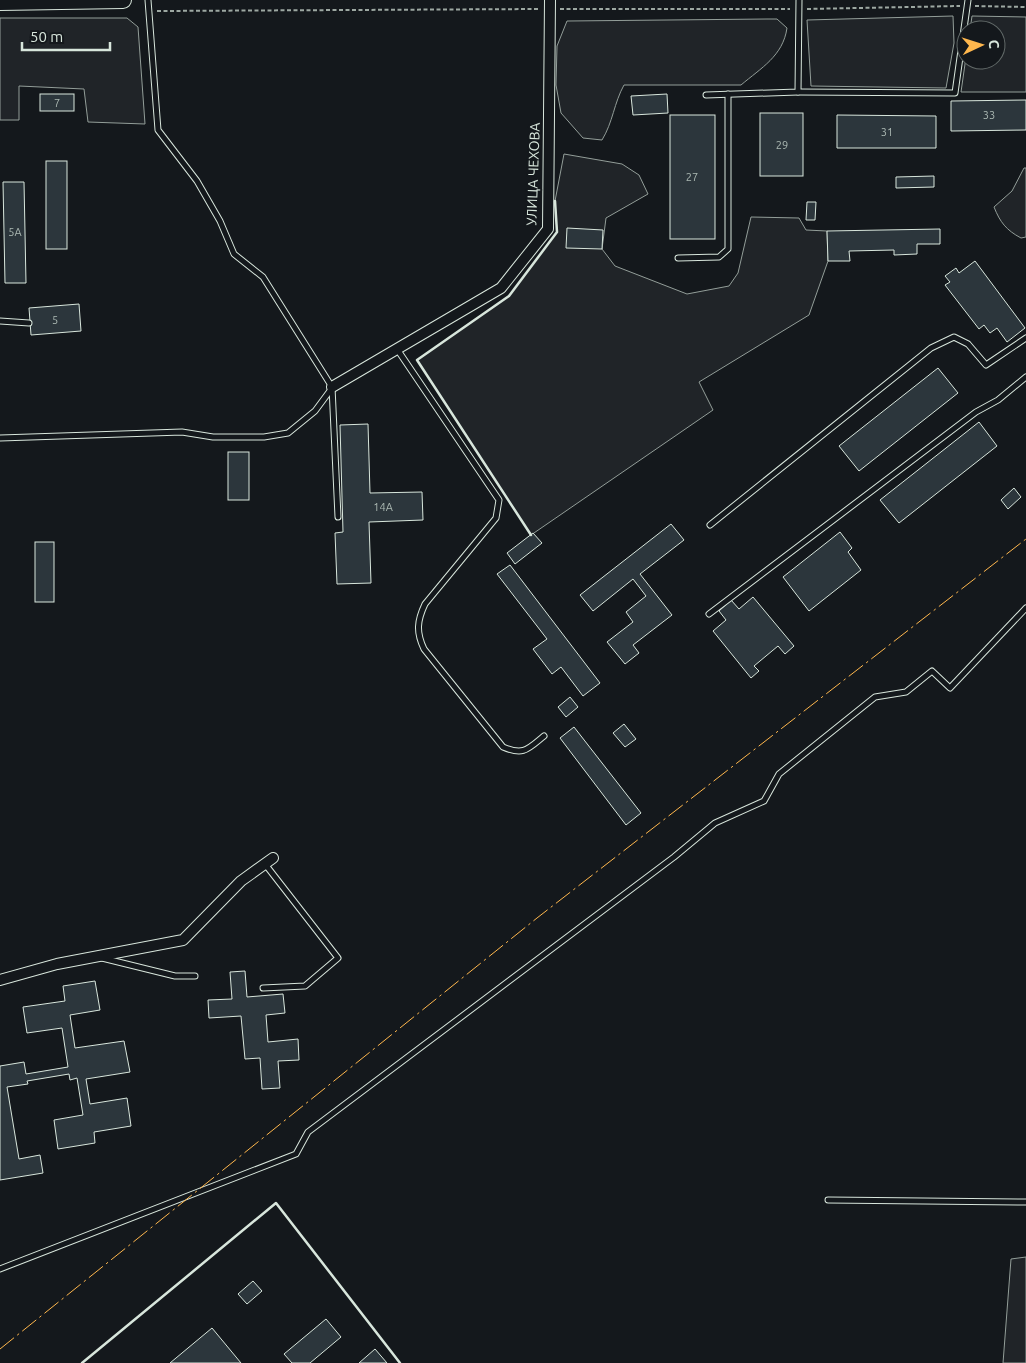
<svg xmlns="http://www.w3.org/2000/svg" width="1026" height="1363" font-family="Ubuntu,sans-serif">
  <style>
    .green { fill: #202428; stroke: #939e99 }
    .building { fill: #2c363c; stroke: #d8e6dc }
    .lines { fill: none; stroke-linecap: round; stroke-linejoin: round }
    .lane-casing { stroke: #d8e6dc; stroke-width: 7 }
    .street-casing { stroke: #d8e6dc; stroke-width: 12 }
    .primary-casing { stroke: #d8e6dc; stroke-width: 18 }
    .path { stroke: #9da8a2; stroke-width: 2; stroke-dasharray: 4 2.5; stroke-linecap: butt }
    .lane { stroke: #14181c; stroke-width: 5 }
    .street { stroke: #14181c; stroke-width: 10 }
    .primary { stroke: #14181c; stroke-width: 16 }
    .wall { stroke: #d8e6dc; stroke-width: 2.5 }
    .power { stroke: #ffb74d; stroke-width: 1; stroke-dasharray: 18 4 2.5 4; stroke-linecap: butt }
    .labels { text-anchor: middle; stroke-width: 4; stroke-linejoin: round; paint-order: stroke }
    .number-label { font-size: 11px; fill: #adbab4 }
    .street-label { font-size: 14px; fill: #d8e6dc; stroke: #14181c }
  </style>
  <rect width="100%" height="100%" fill="#14181c"/>
  <g class="green">
    <polygon points="953,16 954,43 946,88 811,86 807,20"/>
    <polygon points="972,16 1026,17 1026,92 961,92 966,57 966,60 996,60 996,30 970,30"/>
    <polygon points="0,18 127,18 138,27 145,124 88,122 84,89 19,86 19,120 0,120"/>
    <path d="M767,19H777L787,28C783,56 761,68 741,85H624C614,103 613,122 602,140L583,138L561,113L556,85L557,46L567,21Z"/>
    <polygon points="564,154 622,164 639,175 648,194 606,218 602,249 615,266 687,294 729,286 738,273 751,217 799,218 806,230 827,231 828,261 809,315 699,382 713,410 531,535 417,360 509,296 557,232 555,201"/>
    <path d="M1024,168H1026V237L1021,238C1006,230 1000,222 994,207L1012,191Z"/>
    <polygon points="1026,1257 1026,1363 1003,1363 1011,1259"/>
  </g>
  <g class="building">
    <rect x="40" y="94" width="34" height="17"/>
    <polygon points="667,94 668,113 633,115 631,96"/>
    <polygon points="1026,100 1026,130 951,131 951,101"/>
    <rect x="760" y="113" width="43" height="63"/>
    <rect x="670" y="115" width="45" height="124"/>
    <polygon points="837,115 936,116 936,148 837,148"/>
    <rect x="46" y="161" width="21" height="88"/>
    <polygon points="934,176 934,187 896,188 896,177"/>
    <polygon points="3,182 24,182 26,283 5,283"/>
    <polygon points="807,202 816,202 815,220 806,220"/>
    <polygon points="567,228 603,230 602,249 566,248"/>
    <polygon points="940,229 940,244 917,244 917,254 894,255 894,250 849,251 850,261 828,261 827,231"/>
    <polygon points="975,261 1025,328 1007,342 997,328 990,333 984,325 979,329 945,285 950,282 945,276 956,268 959,273"/>
    <polygon points="79,304 81,331 31,335 29,308"/>
    <polygon points="938,368 958,393 859,471 839,446"/>
    <polygon points="979,422 997,446 899,523 880,500"/>
    <polygon points="368,424 370,493 422,492 423,520 369,522 371,583 337,584 335,533 343,532 340,425"/>
    <rect x="228" y="452" width="21" height="48"/>
    <polygon points="1014,488 1021,497 1008,509 1001,500"/>
    <polygon points="671,524 684,540 640,574 672,615 633,645 639,653 625,664 607,642 633,622 626,612 646,596 633,579 593,611 580,595"/>
    <polygon points="840,532 852,548 848,552 861,570 809,611 783,577"/>
    <polygon points="533,533 542,543 515,564 507,553"/>
    <rect x="35" y="542" width="19" height="60"/>
    <polygon points="510,565 600,683 583,696 561,667 552,674 533,649 547,639 497,574"/>
    <polygon points="753,597 794,646 785,654 778,646 754,666 759,671 751,678 713,631 726,620 719,611 731,600 739,609"/>
    <polygon points="570,697 578,707 566,717 558,707"/>
    <polygon points="624,724 636,739 625,747 613,733"/>
    <polygon points="574,727 641,813 626,825 560,738"/>
    <polygon points="245,971 247,997 283,994 285,1013 266,1015 268,1042 298,1039 299,1060 278,1061 280,1088 262,1089 260,1058 245,1059 241,1016 209,1018 208,1000 232,999 230,972"/>
    <polygon points="95,981 100,1010 70,1015 75,1048 124,1041 130,1072 86,1079 90,1104 127,1098 131,1126 94,1132 95,1143 58,1149 54,1120 83,1115 77,1078 70,1080 69,1074 27,1081 28,1084 7,1087 19,1159 40,1155 43,1173 0,1180 0,1066 24,1062 26,1074 68,1067 62,1028 27,1033 23,1007 65,1001 63,986"/>
    <polygon points="253,1281 262,1291 247,1304 238,1294"/>
    <polygon points="326,1319 341,1337 310,1363 292,1363 284,1354"/>
    <polygon points="212,1328 241,1363 170,1363"/>
    <polygon points="375,1349 387,1363 359,1363"/>
  </g>
  <g class="lines">
    <g class="lane-casing">
      <g id="lane">
        <polyline points="148,0 158,130 197,181 220,221 234,254 263,277 332,387 338,517"/>
        <polyline points="798,92 955,93 968,0"/>
        <polyline points="706,95 798,92 799,0"/>
        <polyline points="678,258 719,257 728,249 728,94"/>
        <polyline points="0,321 29,323"/>
        <path d="M397,349L499,500L496,518L425,604C417,621 416,632 424,649L503,747C524,756 528,749 544,736"/>
        <polyline points="0,438 182,432 213,437 264,437 288,433 315,411 332,388"/>
        <polyline points="710,525 931,348 954,337 968,344 986,365 1026,338"/>
        <polyline points="709,614 976,412 998,400 1026,377"/>
        <polyline points="102,958 175,976 195,976"/>
        <polyline points="263,988 305,986 338,958 265,864"/>
        <polyline points="828,1200 1026,1202"/>
        <polyline points="0,1269 296,1154 308,1132 674,857 715,823 764,801 779,774 875,697 906,692 932,671 950,688 1026,608"/>
      </g>
    </g>
    <g class="street-casing">
      <g id="street">
        <polyline points="332,387 501,288 548,229 550,0"/>
        <polyline points="0,980 57,964 183,940 241,881 273,858"/>
      </g>
    </g>
    <g class="primary-casing">
      <polyline id="primary" points="0,2 123,0"/>
    </g>
    <g class="path">
      <polyline points="975,6 1026,7"/>
      <polyline points="560,9 790,9"/>
      <polyline points="807,9 960,6"/>
      <polyline points="157,11 540,9"/>
    </g>
    <use href="#lane" class="lane"/>
    <use href="#street" class="street"/>
    <use href="#primary" class="primary"/>
    <g class="wall">
      <polyline points="531,535 417,360 509,296 557,232 555,201"/>
      <polyline points="82,1363 276,1203 400,1363"/>
    </g>
    <polyline class="power" points="0,1349 537,918 1026,539"/>
  </g>
  <g class="labels">
    <g class="number-label">
      <text x="57" y="107">7</text>
      <text x="989" y="119">33</text>
      <text x="887" y="136">31</text>
      <text x="782" y="149">29</text>
      <text x="692" y="181">27</text>
      <text x="15" y="236">5А</text>
      <text x="55" y="324">5</text>
      <text x="383" y="511">14А</text>
    </g>
    <g class="street-label">
      <text transform="translate(533 174) rotate(-88)" y="5">УЛИЦА ЧЕХОВА</text>
    </g>
  </g>
  <g transform="translate(981 45) rotate(86)"><circle r="24" fill="#14181c" stroke="#626a69"/>
  <path d="M0-4L9 19L0 12L-9 19Z" fill="#ffb74d"/>
  <text y="-8" font-size="14" font-weight="bold" text-anchor="middle" fill="#d8e6dc">С</text>
  </g>
  <path d="M22 42v8h88v-8" fill="none" stroke="#d8e6dc" stroke-width="2.5"/>
  <text x="30" y="42" font-size="15" fill="#d8e6dc" stroke="#14181c" stroke-width="4" paint-order="stroke">50 m</text>
</svg>
